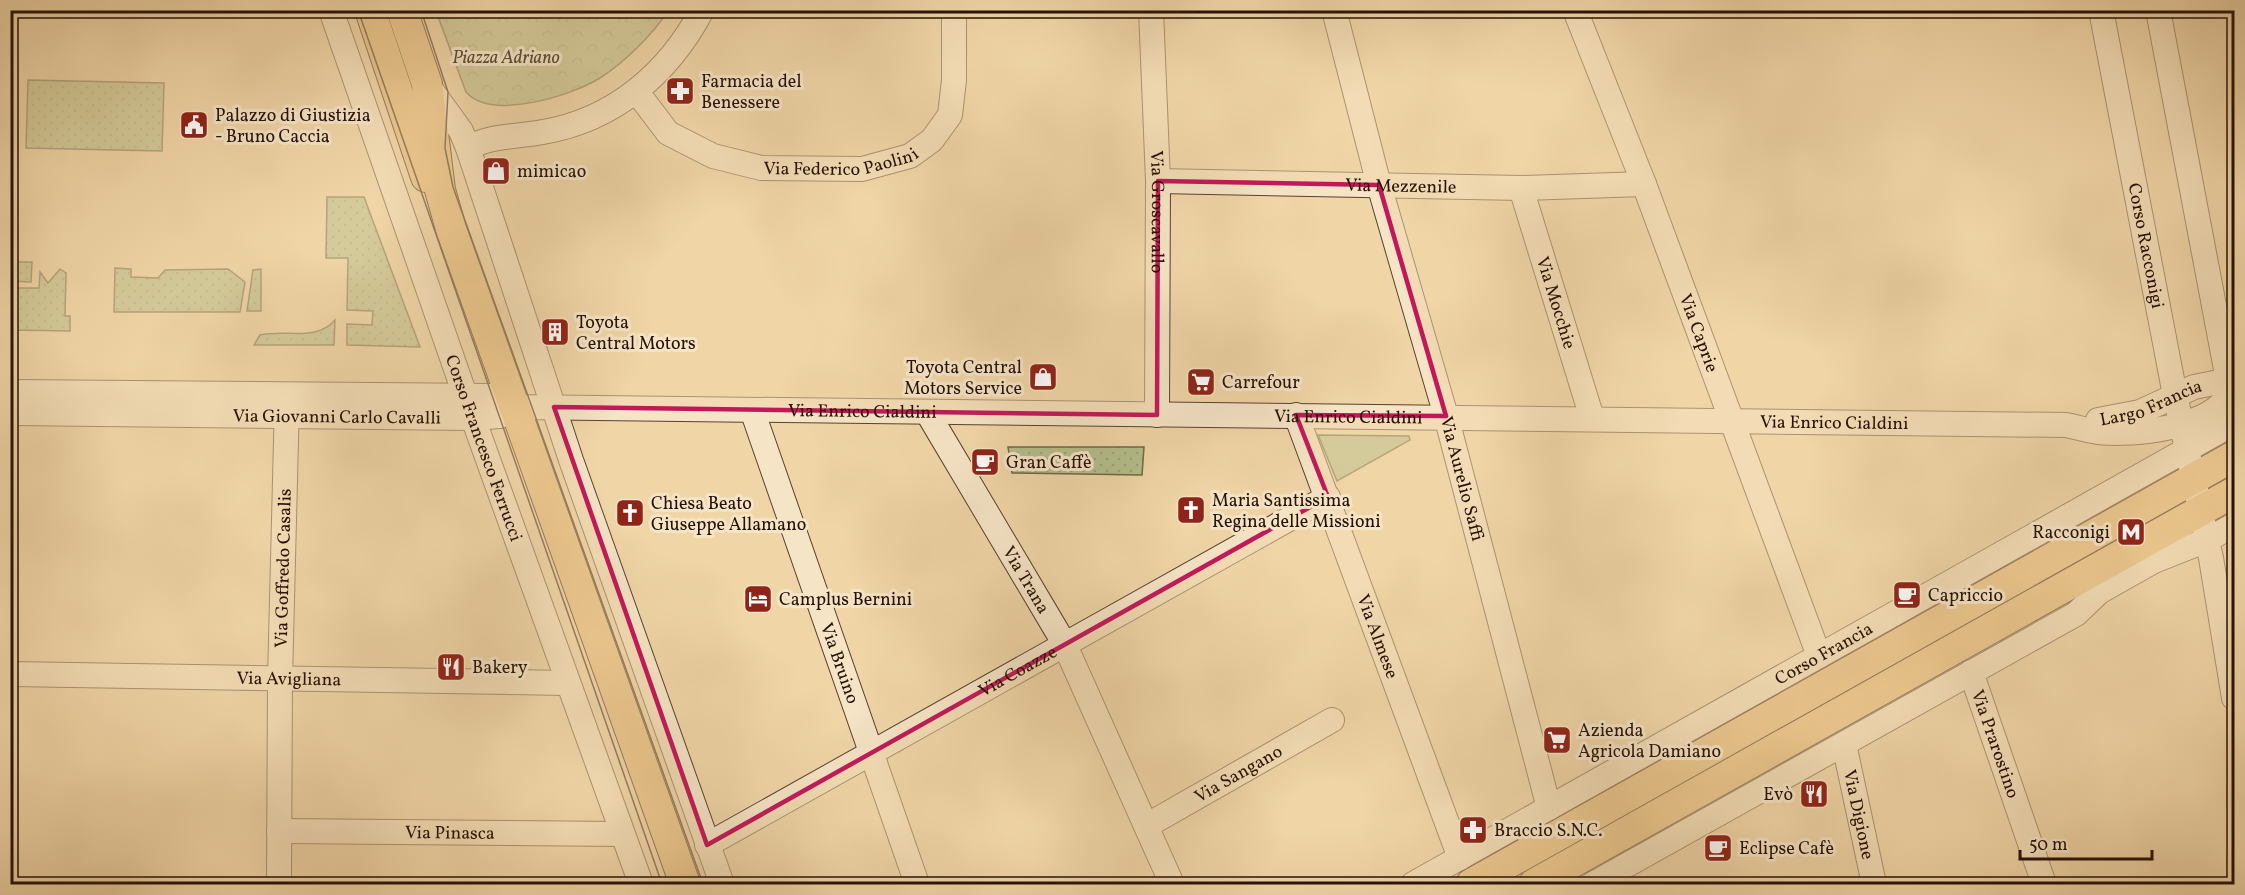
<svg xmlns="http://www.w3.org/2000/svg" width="2245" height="895" font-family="Vollkorn,serif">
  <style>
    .grass { fill: url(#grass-dots); stroke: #6e6848; stroke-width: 1.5 }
    .park { fill: url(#park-crowns); stroke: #6e6848; stroke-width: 1.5 }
    .garden { fill: #b4be8b; stroke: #6e6848; stroke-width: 1.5 }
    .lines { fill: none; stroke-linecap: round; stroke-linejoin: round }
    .minor-casing { stroke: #59422e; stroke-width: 26 }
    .major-casing { stroke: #271105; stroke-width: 32 }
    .minor { stroke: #f5e4c6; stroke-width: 24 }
    .major { stroke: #e8ba74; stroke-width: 30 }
    .tram { stroke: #271105; stroke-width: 1.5 }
    .marked { fill: none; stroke: #c2185b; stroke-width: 4.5; stroke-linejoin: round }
    .labels { text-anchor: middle; stroke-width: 6; stroke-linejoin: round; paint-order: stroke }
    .park-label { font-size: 18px; font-style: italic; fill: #584e34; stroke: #f5e4c6 }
    .poi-label { font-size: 18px; fill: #271105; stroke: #f5e4c6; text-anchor: start }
    .street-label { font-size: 18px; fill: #271105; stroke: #f5e4c6 }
  </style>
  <defs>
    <pattern id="grass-dots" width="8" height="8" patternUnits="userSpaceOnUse" patternTransform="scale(1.5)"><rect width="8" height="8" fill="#b4be8b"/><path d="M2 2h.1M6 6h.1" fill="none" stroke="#9ba276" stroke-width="1.8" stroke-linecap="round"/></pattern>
    <pattern id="park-crowns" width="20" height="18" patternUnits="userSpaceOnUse" patternTransform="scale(1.5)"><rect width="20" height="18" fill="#b4be8b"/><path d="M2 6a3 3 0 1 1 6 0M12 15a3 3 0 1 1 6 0" fill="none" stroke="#9ba276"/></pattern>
  </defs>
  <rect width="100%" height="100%" fill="#f0d5a7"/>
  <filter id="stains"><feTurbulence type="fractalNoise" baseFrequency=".00333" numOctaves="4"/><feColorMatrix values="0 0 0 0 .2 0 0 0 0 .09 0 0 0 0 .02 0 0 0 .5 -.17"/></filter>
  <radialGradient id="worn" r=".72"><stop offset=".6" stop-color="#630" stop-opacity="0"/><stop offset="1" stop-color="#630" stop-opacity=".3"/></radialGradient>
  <g class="grass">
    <polygon points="28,80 164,83 162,151 26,148"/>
    <polygon points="327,197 364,197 420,347 347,345 347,324 372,325 373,311 347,310 348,258 326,258"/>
    <polygon points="11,262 32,262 31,282 11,281"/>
    <polygon points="115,268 131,269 131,277 158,278 165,270 228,269 245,282 240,312 114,312"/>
    <polygon points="60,269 66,273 65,316 70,316 70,331 12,330 11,337 11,288 39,288 40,272 48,283"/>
    <polygon points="261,269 261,311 247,311 253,270"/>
    <path d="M335,320L334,345H254L260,335C286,329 316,342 335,320Z"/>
    <polygon points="1008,447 1144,447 1142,475 1012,473"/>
  </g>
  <path class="park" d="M436,11V10L668,11C652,35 625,62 600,78C571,96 491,121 466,92Z"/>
  <polygon class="garden" points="1318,435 1409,436 1410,440 1337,481"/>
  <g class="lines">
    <g class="minor-casing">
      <g id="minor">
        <path id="s1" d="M331,10L473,418L641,884"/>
        <path id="s2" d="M1151,10L1158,181L1157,415"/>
        <path id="s3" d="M1334,10L1379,185L1446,416L1549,808"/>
        <path id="s4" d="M1575,10L1644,184L1819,656"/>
        <path id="s5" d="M2101,10L2175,395L2211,558L2234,698"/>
        <polyline points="2158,10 2233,406"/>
        <polyline points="427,84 461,131 468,148 571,460 722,884"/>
        <path id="s6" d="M637,92L668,133L713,156L761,168L862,169L910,156L932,140L950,115L954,80V10"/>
        <path d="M468,148C491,135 517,137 543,132C614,120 669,73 702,10"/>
        <path id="s7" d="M1158,181L1521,188L1644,184"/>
        <path id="s8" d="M1521,188L1592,418"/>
        <path id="s9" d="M10,392L493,396L515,407L2066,425C2077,427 2088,431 2098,432C2133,436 2213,428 2230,392"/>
        <path id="s10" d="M752,410L917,884"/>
        <path id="s11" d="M927,412L1064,643L1172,884"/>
        <path id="s12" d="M10,413L473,418L500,416L515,407"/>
        <path id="s13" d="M1296,415L1460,858"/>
        <path id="s14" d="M2098,420L2140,412L2194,387L2234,379"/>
        <path id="s15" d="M1971,672L2044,884"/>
        <path id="s16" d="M10,674L568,683"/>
        <path id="s17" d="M1844,744L1874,884"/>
        <path id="s18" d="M1146,826L1332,720"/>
        <path id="s19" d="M279,831L622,834"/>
        <path id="s20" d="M707,845L1328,497"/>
        <path id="s21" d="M279,884L280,679L287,401"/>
        <path id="s22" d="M1413,884L2234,423"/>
        <polyline points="1593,884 2076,614 2099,592 2154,561 2207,540 2234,525"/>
      </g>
    </g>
    <g class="major-casing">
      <g id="major">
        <polyline points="370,10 426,177"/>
        <polyline points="402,10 427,84 440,190 451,229 685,884"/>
        <polyline points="1471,884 2234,456"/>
        <polyline points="1534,884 2234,492"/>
      </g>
    </g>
    <use href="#minor" class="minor"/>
    <use href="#major" class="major"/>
    <g class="tram">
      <polyline points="358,10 662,884"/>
      <polyline points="421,10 448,92 445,148 453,187 703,884"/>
    </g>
  </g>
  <path d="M0 0H2245V895H0ZM1158,181L1379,185L1446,416L1296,415L1328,497L707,845L554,407L1157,415Z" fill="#f0d5a7" fill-opacity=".55" fill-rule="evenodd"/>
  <path class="marked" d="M1158,181L1379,185L1446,416L1296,415L1328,497L707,845L554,407L1157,415Z"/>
  <defs>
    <g id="pharmacy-square" transform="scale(1.5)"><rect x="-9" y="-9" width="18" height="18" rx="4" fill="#8f2418" stroke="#f5e4c6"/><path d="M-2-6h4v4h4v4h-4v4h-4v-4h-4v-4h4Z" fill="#fff"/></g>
    <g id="civic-square" transform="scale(1.5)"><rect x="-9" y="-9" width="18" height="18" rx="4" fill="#8f2418" stroke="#f5e4c6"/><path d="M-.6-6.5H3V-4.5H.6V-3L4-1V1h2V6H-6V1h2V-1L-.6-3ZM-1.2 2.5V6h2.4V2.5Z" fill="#fff"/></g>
    <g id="shop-square" transform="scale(1.5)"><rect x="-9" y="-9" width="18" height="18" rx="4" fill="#8f2418" stroke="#f5e4c6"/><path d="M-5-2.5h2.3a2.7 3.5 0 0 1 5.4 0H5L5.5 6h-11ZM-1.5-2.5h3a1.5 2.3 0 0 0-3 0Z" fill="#fff"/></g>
    <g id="building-square" transform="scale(1.5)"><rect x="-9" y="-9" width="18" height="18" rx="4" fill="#8f2418" stroke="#f5e4c6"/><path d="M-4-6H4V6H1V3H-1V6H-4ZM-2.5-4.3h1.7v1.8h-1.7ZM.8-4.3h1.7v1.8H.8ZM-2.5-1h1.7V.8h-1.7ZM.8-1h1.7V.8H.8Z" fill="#fff"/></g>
    <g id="supermarket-square" transform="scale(1.5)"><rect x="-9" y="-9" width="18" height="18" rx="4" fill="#8f2418" stroke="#f5e4c6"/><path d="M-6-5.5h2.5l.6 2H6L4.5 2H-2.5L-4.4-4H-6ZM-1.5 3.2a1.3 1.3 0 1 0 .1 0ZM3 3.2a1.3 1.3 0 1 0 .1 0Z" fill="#fff"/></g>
    <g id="cafe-square" transform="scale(1.5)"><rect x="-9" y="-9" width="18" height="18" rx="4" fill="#8f2418" stroke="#f5e4c6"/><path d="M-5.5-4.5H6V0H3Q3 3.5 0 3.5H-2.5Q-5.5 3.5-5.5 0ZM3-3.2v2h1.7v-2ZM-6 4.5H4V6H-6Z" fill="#fff"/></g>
    <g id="church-square" transform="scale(1.5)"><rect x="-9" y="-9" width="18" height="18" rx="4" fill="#8f2418" stroke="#f5e4c6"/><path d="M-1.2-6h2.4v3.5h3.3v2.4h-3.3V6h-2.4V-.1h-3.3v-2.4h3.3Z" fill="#fff"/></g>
    <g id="metro-square" transform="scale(1.5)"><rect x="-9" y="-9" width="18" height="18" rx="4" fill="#8f2418" stroke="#f5e4c6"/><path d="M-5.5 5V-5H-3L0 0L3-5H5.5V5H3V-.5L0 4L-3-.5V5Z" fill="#fff"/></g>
    <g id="hotel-square" transform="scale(1.5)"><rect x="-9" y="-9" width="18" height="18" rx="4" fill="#8f2418" stroke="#f5e4c6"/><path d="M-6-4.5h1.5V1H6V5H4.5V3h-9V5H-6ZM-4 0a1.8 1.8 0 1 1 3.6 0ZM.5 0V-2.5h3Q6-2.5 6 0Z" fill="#fff"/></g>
    <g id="restaurant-square" transform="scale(1.5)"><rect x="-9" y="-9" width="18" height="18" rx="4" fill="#8f2418" stroke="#f5e4c6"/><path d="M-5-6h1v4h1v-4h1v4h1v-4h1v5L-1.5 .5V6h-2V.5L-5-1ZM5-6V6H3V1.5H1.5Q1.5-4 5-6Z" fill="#fff"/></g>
  </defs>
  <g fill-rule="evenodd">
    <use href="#pharmacy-square" x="680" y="91"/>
    <use href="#civic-square" x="194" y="125"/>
    <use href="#shop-square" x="496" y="171"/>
    <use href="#building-square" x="555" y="332"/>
    <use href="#shop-square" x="1043" y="377"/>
    <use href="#supermarket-square" x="1201" y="382"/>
    <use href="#cafe-square" x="985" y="462"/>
    <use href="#church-square" x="1191" y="510"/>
    <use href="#church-square" x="630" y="513"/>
    <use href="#metro-square" x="2131" y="532"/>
    <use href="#cafe-square" x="1907" y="595"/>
    <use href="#hotel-square" x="758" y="599"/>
    <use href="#restaurant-square" x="451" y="667"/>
    <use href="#supermarket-square" x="1557" y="740"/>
    <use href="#restaurant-square" x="1814" y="794"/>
    <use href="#pharmacy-square" x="1473" y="830"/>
    <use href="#cafe-square" x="1718" y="848"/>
  </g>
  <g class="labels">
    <g class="park-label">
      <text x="506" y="63">Piazza Adriano</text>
    </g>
    <g class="poi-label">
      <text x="701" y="87">Farmacia del<tspan x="701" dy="21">Benessere</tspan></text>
      <text x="215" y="121">Palazzo di Giustizia<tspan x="215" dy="21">- Bruno Caccia</tspan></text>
      <text x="517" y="177">mimicao</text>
      <text x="576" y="328">Toyota<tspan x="576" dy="21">Central Motors</tspan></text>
      <text x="1022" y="373" text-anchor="end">Toyota Central<tspan x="1022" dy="21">Motors Service</tspan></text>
      <text x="1222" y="388">Carrefour</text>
      <text x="1006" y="468">Gran Caffè</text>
      <text x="1212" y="506">Maria Santissima<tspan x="1212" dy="21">Regina delle Missioni</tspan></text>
      <text x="651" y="509">Chiesa Beato<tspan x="651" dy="21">Giuseppe Allamano</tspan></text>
      <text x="2110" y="538" text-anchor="end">Racconigi</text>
      <text x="1928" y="601">Capriccio</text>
      <text x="779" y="605">Camplus Bernini</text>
      <text x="472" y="673">Bakery</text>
      <text x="1578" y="736">Azienda<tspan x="1578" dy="21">Agricola Damiano</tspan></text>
      <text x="1793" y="800" text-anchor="end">Evò</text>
      <text x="1494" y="836">Braccio S.N.C.</text>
      <text x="1739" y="854">Eclipse Cafè</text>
    </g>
    <g class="street-label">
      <text dy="6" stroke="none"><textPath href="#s6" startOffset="232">Via Federico Paolini</textPath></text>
      <text dy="6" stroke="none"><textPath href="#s7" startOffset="243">Via Mezzenile</textPath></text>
      <text dy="6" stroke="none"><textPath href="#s2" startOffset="202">Via Groscavallo</textPath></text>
      <text dy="6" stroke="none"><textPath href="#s5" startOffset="240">Corso Racconigi</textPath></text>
      <text dy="6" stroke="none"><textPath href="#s8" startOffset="120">Via Mocchie</textPath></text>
      <text dy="6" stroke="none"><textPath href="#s4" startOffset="346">Via Caprie</textPath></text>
      <text dy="6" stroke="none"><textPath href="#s14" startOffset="56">Largo Francia</textPath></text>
      <text dy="6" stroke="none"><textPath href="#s9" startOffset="855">Via Enrico Cialdini</textPath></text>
      <text dy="6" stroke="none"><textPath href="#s9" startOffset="1341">Via Enrico Cialdini</textPath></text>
      <text dy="6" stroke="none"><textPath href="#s12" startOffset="327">Via Giovanni Carlo Cavalli</textPath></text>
      <text dy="6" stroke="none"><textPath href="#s9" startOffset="1827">Via Enrico Cialdini</textPath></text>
      <text dy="6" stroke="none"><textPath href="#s1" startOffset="464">Corso Francesco Ferrucci</textPath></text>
      <text dy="6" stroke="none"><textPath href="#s3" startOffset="486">Via Aurelio Saffi</textPath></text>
      <text dy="6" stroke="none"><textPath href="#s21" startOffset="316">Via Goffredo Casalis</textPath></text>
      <text dy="6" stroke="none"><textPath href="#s11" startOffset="195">Via Trana</textPath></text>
      <text dy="6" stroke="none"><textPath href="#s13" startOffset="236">Via Almese</textPath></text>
      <text dy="6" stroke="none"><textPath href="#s22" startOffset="471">Corso Francia</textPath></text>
      <text dy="6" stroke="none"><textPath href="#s10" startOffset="268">Via Bruino</textPath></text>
      <text dy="6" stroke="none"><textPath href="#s20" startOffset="356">Via Coazze</textPath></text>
      <text dy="6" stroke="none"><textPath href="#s16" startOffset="279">Via Avigliana</textPath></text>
      <text dy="6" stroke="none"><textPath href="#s15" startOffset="76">Via Prarostino</textPath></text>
      <text dy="6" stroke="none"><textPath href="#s18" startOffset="106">Via Sangano</textPath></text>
      <text dy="6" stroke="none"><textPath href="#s17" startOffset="72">Via Digione</textPath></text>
      <text dy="6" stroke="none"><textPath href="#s19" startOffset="171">Via Pinasca</textPath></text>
    </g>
  </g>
  <rect width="2245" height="895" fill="none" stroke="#f0d5a7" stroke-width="36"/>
  <rect x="12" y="12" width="2221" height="871" fill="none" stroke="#271105" stroke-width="3"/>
  <rect x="18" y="18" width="2209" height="859" fill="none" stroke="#271105" stroke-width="1.5"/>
  <path d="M2020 850v9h132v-9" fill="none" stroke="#271105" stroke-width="3"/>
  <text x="2029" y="850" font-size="18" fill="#271105" stroke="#f5e4c6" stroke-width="4.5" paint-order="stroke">50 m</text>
  <rect width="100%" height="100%" filter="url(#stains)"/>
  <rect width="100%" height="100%" fill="url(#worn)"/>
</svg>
